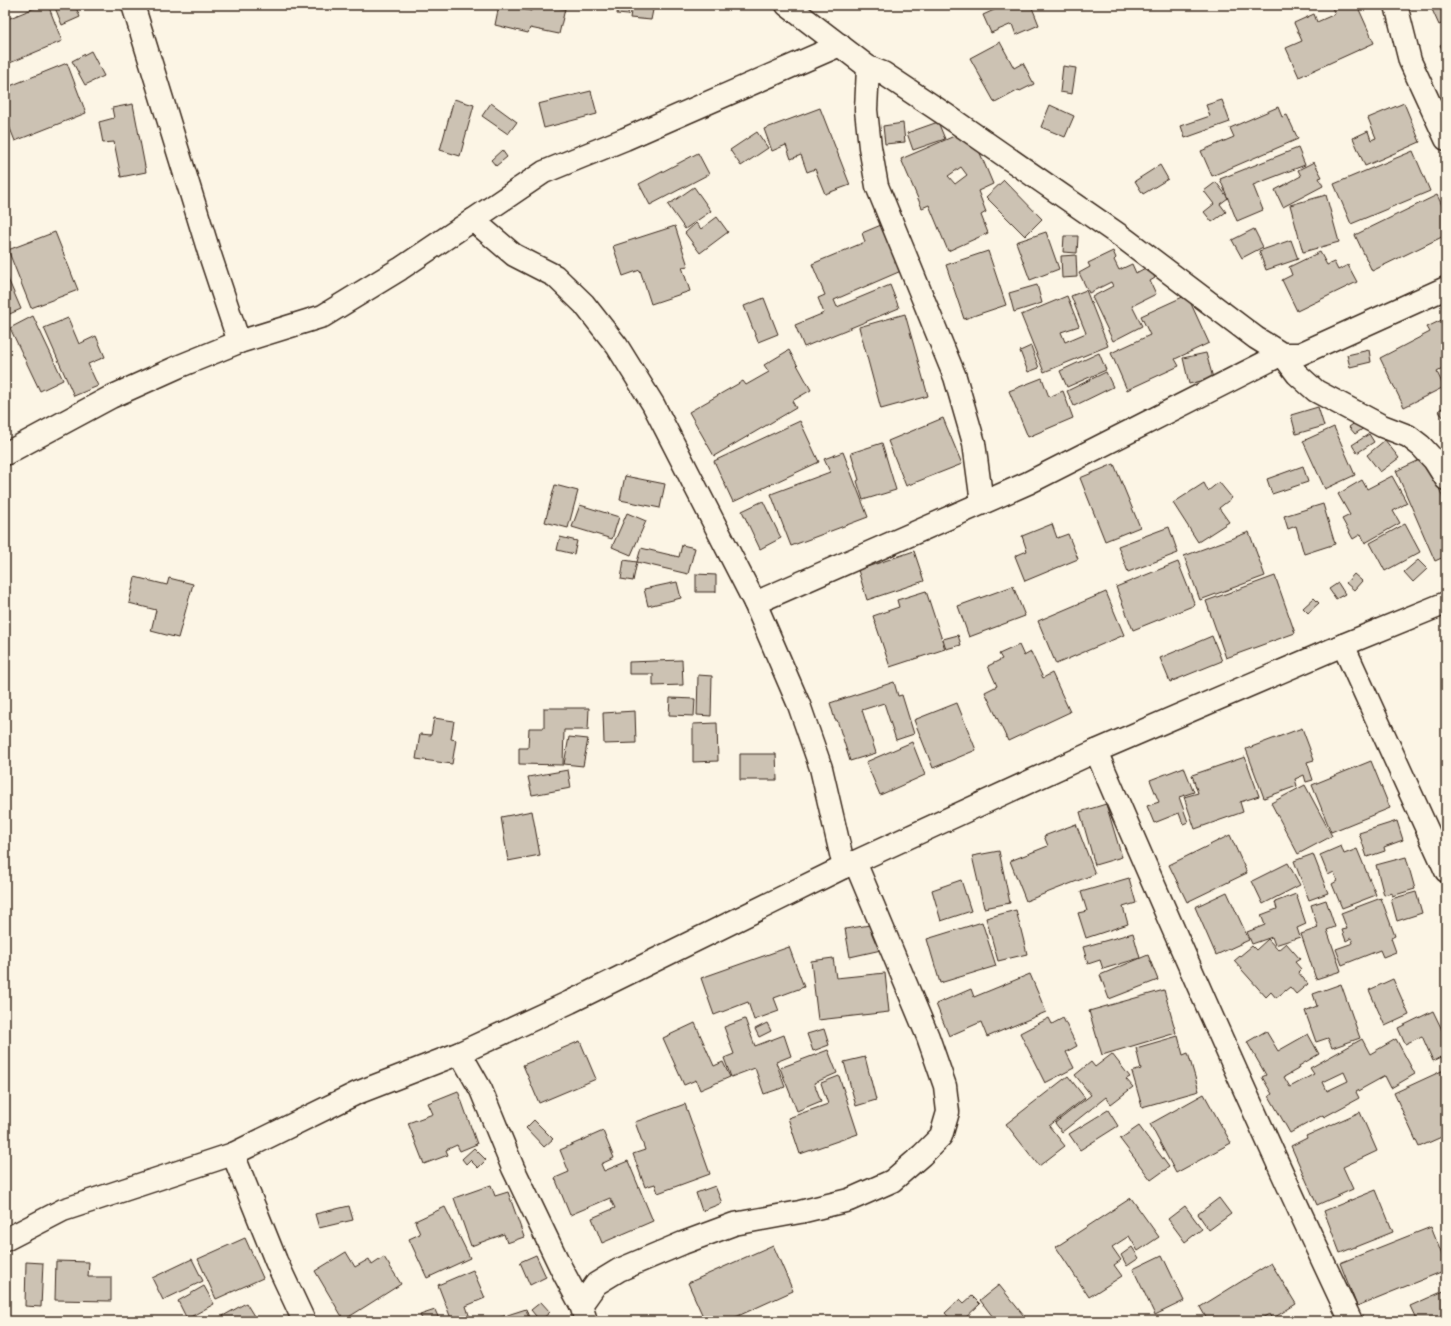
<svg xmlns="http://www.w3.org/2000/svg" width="1451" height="1326" font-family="'Architects Daughter',sans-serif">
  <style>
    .building { fill: #ccc2b3; stroke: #3b2a1e; fill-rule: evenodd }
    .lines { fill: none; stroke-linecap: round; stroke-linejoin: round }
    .street-casing { stroke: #3b2a1e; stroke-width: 25 }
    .secondary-casing { stroke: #3b2a1e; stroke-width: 25 }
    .street { stroke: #fcf5e5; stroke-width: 22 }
    .secondary { stroke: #fcf5e5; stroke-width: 22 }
  </style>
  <rect width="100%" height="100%" fill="#fcf5e5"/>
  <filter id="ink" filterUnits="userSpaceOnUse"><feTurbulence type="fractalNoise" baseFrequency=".025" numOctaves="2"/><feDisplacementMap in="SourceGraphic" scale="8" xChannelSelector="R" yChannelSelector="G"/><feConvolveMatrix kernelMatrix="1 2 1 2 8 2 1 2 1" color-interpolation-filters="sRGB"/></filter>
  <g filter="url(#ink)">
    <g class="building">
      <polygon points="42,5 48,5 62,41 5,65 5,20"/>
      <polygon points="54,5 75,5 80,17 62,25"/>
      <polygon points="499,5 506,5 531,11 532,5 547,5 565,9 559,34 530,28 528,33 495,25"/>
      <polygon points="585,5 612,5 611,10"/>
      <polygon points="618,5 629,5 628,15 617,14"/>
      <polygon points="632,5 654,5 651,20 630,18"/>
      <polygon points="1005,5 1031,5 1039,25 1016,35 1012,24 991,33 983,15"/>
      <polygon points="1334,5 1357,5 1374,43 1299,77 1286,48 1302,41 1294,23 1314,14 1317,22 1335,14 1331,6"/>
      <polygon points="1430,5 1446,5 1446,22 1439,25"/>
      <polygon points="1000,42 1014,68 1023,63 1034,84 1020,91 1019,90 995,103 970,58"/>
      <polygon points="1446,42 1446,58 1440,45"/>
      <polygon points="91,51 104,76 85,85 72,61"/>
      <polygon points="67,63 86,113 15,141 5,116 5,88"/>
      <polygon points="1063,66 1076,68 1072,94 1060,92"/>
      <polygon points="591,91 597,114 544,128 538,104"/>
      <polygon points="454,99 474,105 460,156 440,150"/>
      <polygon points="1222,100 1230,122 1185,138 1181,126 1210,116 1206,105"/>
      <polygon points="491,103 517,122 508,134 482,116"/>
      <polygon points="1404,103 1420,142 1365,166 1353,138 1368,131 1371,140 1376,138 1368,118"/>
      <polygon points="133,104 146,172 121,177 114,142 103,143 99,122 114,118 112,108"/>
      <polygon points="1050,105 1074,116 1065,137 1041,127"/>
      <polygon points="1278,107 1282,117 1287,115 1298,139 1212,176 1201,151 1234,137 1230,128"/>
      <polygon points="820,108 850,185 825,194 815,169 807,172 801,155 791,159 786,145 772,151 764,129"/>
      <polygon points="938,122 945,139 913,150 907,133"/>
      <polygon points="903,123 905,142 885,144 883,126"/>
      <polygon points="757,132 768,148 741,166 730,150"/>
      <path d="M959,134L961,139L972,134L993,184L978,191L986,212L981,215L988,233L948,251L929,205L922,208L901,159ZM961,167L967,175L955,184L948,176Z"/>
      <polygon points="1298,148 1305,165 1253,185 1263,210 1237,221 1220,179"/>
      <polygon points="502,150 507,157 496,166 491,160"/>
      <polygon points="1413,151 1430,191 1351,224 1334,184"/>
      <polygon points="698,153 709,174 650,205 639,184"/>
      <polygon points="1314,162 1322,177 1319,178 1323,186 1283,207 1275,190 1301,176 1298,170"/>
      <polygon points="1160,165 1168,179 1143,194 1135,181"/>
      <polygon points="1004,180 1042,219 1025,236 986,197"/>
      <polygon points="1216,182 1228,198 1220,204 1226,212 1212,222 1204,212 1214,204 1204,191"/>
      <polygon points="694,187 711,211 685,229 668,205"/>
      <polygon points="1326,195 1339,242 1303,252 1290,205"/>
      <polygon points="1437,195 1446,213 1446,235 1372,271 1355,235"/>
      <polygon points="717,217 728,232 700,253 685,233 696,223 701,229"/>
      <polygon points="881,225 901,271 834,300 837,307 890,285 899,308 804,347 795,325 824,313 818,298 825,295 812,264 865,242 862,233"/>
      <polygon points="675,226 688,266 682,267 690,291 651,304 640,270 623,276 613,246"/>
      <polygon points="1254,229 1263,247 1242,258 1232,240"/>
      <polygon points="55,232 78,290 31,308 8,250"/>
      <polygon points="1046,232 1059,269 1030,280 1016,242"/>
      <polygon points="1064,236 1078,236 1077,253 1063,252"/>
      <polygon points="1291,240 1298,259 1266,270 1259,251"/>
      <polygon points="988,251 1006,305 964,319 946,265"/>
      <polygon points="1113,251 1116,258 1114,260 1119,270 1132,264 1136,273 1149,266 1155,278 1150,281 1156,294 1132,306 1142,326 1113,341 1092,297 1113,286 1111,282 1089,293 1079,273 1090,267 1088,263"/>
      <polygon points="1320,252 1327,265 1334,262 1338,270 1348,265 1357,282 1297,311 1282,280 1292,275 1289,267"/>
      <polygon points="1076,255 1077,277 1062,278 1061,256"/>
      <polygon points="5,272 21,309 5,316"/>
      <polygon points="1037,285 1042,303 1014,312 1009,293"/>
      <polygon points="1086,290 1108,346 1044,372 1021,315 1067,296 1079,326 1061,332 1065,342 1086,333 1071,296"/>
      <polygon points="1187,295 1209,343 1175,359 1179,366 1127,390 1111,353 1150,335 1141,316"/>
      <polygon points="764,298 778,334 758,342 744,306"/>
      <polygon points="905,314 928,396 881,409 859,327"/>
      <polygon points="33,316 63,380 40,391 10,328"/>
      <polygon points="68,318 79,344 96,336 105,357 88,364 98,386 74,396 44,328"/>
      <polygon points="1446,318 1446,367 1437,372 1444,387 1404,407 1380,358 1430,332 1427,327"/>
      <polygon points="1031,346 1039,368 1028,372 1020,351"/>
      <polygon points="789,350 811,390 792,401 796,408 714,456 689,412 743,381 746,385 769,372 764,365"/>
      <polygon points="1369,350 1371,362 1350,367 1347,355"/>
      <polygon points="1099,353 1106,370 1067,387 1060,371"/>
      <polygon points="1206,353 1213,378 1189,384 1183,358"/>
      <polygon points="1106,372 1113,387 1074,406 1067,391"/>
      <polygon points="1042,378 1049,397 1063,391 1073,418 1028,437 1009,391"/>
      <polygon points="1446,405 1446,420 1438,411"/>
      <polygon points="1318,407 1324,426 1296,434 1291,415"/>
      <polygon points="943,418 962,464 906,486 888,441"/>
      <polygon points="1359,420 1364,428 1355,434 1349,427"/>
      <polygon points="800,421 819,462 733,502 714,461"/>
      <polygon points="1334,427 1355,475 1325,489 1303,441"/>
      <polygon points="1369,434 1374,442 1357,453 1352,445"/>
      <polygon points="1385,440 1399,458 1380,472 1367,455"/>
      <polygon points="882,443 896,490 863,500 857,481 859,480 851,453"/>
      <polygon points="843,452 868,517 791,546 771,494 830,472 824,459"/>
      <polygon points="1426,457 1446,505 1446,556 1435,561 1396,471"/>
      <polygon points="1114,464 1140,527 1105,541 1080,478"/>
      <polygon points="1303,466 1308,482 1272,494 1267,479"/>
      <polygon points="625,476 665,484 660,508 620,500"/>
      <polygon points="1392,476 1407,503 1393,511 1400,523 1365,543 1361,534 1353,539 1342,519 1350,515 1338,494 1362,480 1367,489"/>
      <polygon points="1219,482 1232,498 1219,508 1229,522 1198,542 1173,503 1204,483 1208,491"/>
      <polygon points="555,485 578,491 568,528 545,522"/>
      <polygon points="763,501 781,538 760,549 742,511"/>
      <polygon points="1323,504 1335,544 1304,554 1296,526 1288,529 1284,516"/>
      <polygon points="580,505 619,517 612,539 572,527"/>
      <polygon points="627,513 646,521 631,555 612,547"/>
      <polygon points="1052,524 1057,538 1068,534 1078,559 1025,581 1015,556 1027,551 1022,536"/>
      <polygon points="1405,524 1420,552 1385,571 1370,543"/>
      <polygon points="1169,527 1178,553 1128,572 1118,546"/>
      <polygon points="1249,532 1265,576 1200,600 1184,556"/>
      <polygon points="560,537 577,541 574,554 557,550"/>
      <polygon points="682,545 695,548 688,574 637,562 641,548 679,557"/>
      <polygon points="914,551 924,581 867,600 858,570"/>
      <polygon points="624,560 637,562 633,581 621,579"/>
      <polygon points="1418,560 1427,569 1413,582 1404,572"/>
      <polygon points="1178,562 1195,605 1133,630 1116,587"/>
      <polygon points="696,574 716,575 716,592 696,592"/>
      <polygon points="1354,574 1362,581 1354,590 1346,583"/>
      <polygon points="1275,576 1295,633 1226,658 1206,601"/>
      <polygon points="135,577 167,585 169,578 193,584 178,638 151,631 156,610 129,603"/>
      <polygon points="677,582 681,598 648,606 644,589"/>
      <polygon points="1338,583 1345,594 1336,599 1329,589"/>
      <polygon points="1013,586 1025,616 969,637 958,606"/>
      <polygon points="926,591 945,649 890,667 873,616 899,607 897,600"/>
      <polygon points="1106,592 1124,635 1056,664 1038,621"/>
      <polygon points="1314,598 1319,603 1308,613 1303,608"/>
      <polygon points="958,635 961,645 946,649 943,639"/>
      <polygon points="1212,636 1222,661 1170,682 1160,658"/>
      <polygon points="1019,645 1024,656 1031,652 1043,678 1052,673 1070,712 1008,741 985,692 997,686 988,666 1002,659 999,654"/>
      <polygon points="682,660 683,685 653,686 653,674 629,674 629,662"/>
      <polygon points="698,675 712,676 711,716 697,715"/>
      <polygon points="894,682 898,696 902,695 914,734 896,740 884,703 862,710 876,753 850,761 837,720 835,720 830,703"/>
      <polygon points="670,698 695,699 694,716 669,715"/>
      <polygon points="957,703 976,750 933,768 914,720"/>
      <polygon points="544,708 589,708 588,730 564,730 563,765 519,764 519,748 528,748 529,728 544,728"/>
      <polygon points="635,711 636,743 604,744 603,713"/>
      <polygon points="434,718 454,721 451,739 456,740 452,764 416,759 420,734 431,735"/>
      <polygon points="717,723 718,761 693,762 693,724"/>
      <polygon points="1302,728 1314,760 1307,762 1313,780 1306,782 1304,775 1295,779 1297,786 1264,798 1246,749"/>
      <polygon points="569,737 588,739 583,766 564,764"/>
      <polygon points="912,742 925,775 880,795 866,762"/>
      <polygon points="740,754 776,754 777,780 740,780"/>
      <polygon points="1245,757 1259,796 1240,802 1243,812 1195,829 1184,797 1198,793 1192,775"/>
      <polygon points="1371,761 1390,808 1331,832 1312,785"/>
      <polygon points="1184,767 1194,792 1179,797 1188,822 1183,824 1179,813 1154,823 1147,806 1159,802 1150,780"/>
      <polygon points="568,770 571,788 532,795 528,777"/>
      <polygon points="1305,785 1332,836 1298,854 1271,803"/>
      <polygon points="1106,804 1122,857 1095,865 1080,812"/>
      <polygon points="532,811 540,855 508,861 501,817"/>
      <polygon points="1397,821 1403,840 1384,847 1385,851 1367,857 1359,833"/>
      <polygon points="1076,824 1095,874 1026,901 1010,861 1048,846 1044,836"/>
      <polygon points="1230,835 1247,873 1187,902 1169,865"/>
      <polygon points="1341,846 1344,854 1357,849 1376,895 1342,908 1332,884 1337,881 1334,872 1328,875 1320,855"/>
      <polygon points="999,851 1010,903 984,908 972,856"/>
      <polygon points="1313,854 1328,893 1309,900 1294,861"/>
      <polygon points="1406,857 1415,889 1392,896 1392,893 1384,895 1376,865"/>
      <polygon points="1288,863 1300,885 1263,904 1252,881"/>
      <polygon points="1129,878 1136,903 1123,907 1128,924 1086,938 1078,913 1087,911 1081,892"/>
      <polygon points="961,880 971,911 941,921 932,890"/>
      <polygon points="1227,892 1249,940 1216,955 1195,907"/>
      <polygon points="1416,892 1422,913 1397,921 1391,899"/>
      <polygon points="1296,894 1306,924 1297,928 1300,937 1275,945 1272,937 1252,944 1247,932 1265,925 1261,915 1277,909 1275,902"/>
      <polygon points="1381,898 1395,936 1391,938 1396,952 1383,957 1380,950 1342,965 1336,949 1353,943 1351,938 1346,941 1342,930 1347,929 1341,913"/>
      <polygon points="1326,900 1335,927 1327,930 1341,971 1316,979 1301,934 1318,928 1311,905"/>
      <polygon points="1016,910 1027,954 998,961 986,918"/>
      <polygon points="982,922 996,966 940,983 927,939"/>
      <polygon points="876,924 881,950 850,957 845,929"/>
      <polygon points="1133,933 1140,958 1103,969 1100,960 1088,964 1083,947"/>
      <polygon points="1268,939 1278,950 1286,943 1300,959 1295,962 1301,969 1298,972 1308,984 1296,994 1290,987 1276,998 1271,992 1266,997 1234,961 1252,946 1256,950"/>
      <polygon points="789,947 804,987 774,998 779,1011 754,1020 748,1002 714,1015 701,978"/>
      <polygon points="1148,955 1158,980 1109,999 1100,975"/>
      <polygon points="833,958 836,978 885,973 889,1012 818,1020 811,961"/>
      <polygon points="1030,974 1046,1012 987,1037 981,1022 949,1036 936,1004 971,989 974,997"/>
      <polygon points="1393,979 1409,1015 1385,1026 1369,990"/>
      <polygon points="1341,984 1360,1038 1332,1048 1328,1038 1316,1042 1305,1011 1317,1006 1313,994"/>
      <polygon points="1164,990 1176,1033 1102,1055 1089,1011"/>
      <polygon points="1433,1011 1446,1038 1446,1055 1433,1061 1422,1036 1405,1044 1398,1028"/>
      <polygon points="1049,1018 1052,1024 1063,1018 1077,1046 1066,1052 1074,1068 1045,1083 1020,1033"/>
      <polygon points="745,1019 755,1046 784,1035 791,1056 776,1062 785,1087 764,1094 755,1068 731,1077 724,1058 734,1054 724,1027"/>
      <polygon points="695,1023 714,1066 723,1062 730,1077 700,1090 696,1080 684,1085 663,1038"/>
      <polygon points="767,1023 771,1031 759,1037 755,1029"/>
      <polygon points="824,1029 829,1045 813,1051 807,1034"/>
      <path d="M1266,1031L1278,1051L1308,1034L1319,1054L1299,1066L1300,1068L1284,1077L1290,1087L1314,1074L1310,1068L1362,1039L1370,1054L1396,1039L1415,1074L1391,1088L1385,1076L1356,1092L1359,1098L1324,1117L1323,1115L1290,1133L1269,1096L1272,1094L1262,1077L1266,1075L1247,1042ZM1344,1072L1348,1081L1327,1091L1323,1082Z"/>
      <polygon points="1178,1036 1183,1055 1188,1053 1199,1091 1142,1107 1132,1072 1141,1069 1136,1048"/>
      <polygon points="580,1041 596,1079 539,1103 523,1065"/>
      <polygon points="828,1050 837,1073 814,1083 821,1101 797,1111 780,1068"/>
      <polygon points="1112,1054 1130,1077 1126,1079 1133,1087 1111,1104 1106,1097 1062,1132 1055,1123 1091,1095 1075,1075 1091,1062 1095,1067"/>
      <polygon points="865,1057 876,1100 856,1106 844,1062"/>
      <polygon points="1446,1069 1446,1135 1419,1147 1394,1093"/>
      <polygon points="839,1076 858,1134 800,1154 788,1118 828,1104 821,1083"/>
      <polygon points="1068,1076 1085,1098 1049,1126 1065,1146 1039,1166 1006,1124"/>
      <polygon points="458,1091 477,1144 460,1151 457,1145 446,1150 448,1155 424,1164 408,1123 433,1114 428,1103"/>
      <polygon points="1204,1094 1231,1143 1176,1173 1150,1124"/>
      <polygon points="685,1104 710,1174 658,1193 655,1184 645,1187 633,1154 645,1150 635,1122"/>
      <polygon points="1108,1110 1118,1126 1080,1150 1069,1134"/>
      <polygon points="1360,1112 1377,1151 1343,1167 1353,1189 1317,1205 1291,1146 1307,1138 1306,1136"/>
      <polygon points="534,1120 553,1139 544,1147 526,1128"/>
      <polygon points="1139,1126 1169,1167 1151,1180 1120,1139"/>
      <polygon points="603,1131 614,1158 601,1164 604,1171 628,1161 653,1221 602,1243 592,1218 615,1208 610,1198 570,1215 555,1178 569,1172 560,1150"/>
      <polygon points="474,1148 486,1160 478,1168 470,1160 466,1164 462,1159"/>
      <polygon points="491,1185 495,1196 508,1192 524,1237 507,1243 504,1234 471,1246 454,1198"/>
      <polygon points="715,1186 722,1203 702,1211 696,1193"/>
      <polygon points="1376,1190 1393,1232 1340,1253 1324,1211"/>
      <polygon points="1131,1198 1159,1237 1138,1251 1129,1236 1112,1247 1121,1260 1114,1265 1122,1276 1089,1297 1056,1247"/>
      <polygon points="1219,1198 1231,1214 1209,1230 1198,1214"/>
      <polygon points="349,1206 353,1220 319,1228 315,1214"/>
      <polygon points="1185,1206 1202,1229 1185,1242 1168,1219"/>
      <polygon points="445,1207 470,1258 427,1278 409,1239 420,1234 415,1221"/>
      <polygon points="1431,1227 1446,1265 1446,1270 1357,1306 1340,1263"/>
      <polygon points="245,1238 263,1278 216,1299 198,1259"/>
      <polygon points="773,1245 793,1291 727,1321 705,1321 688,1283"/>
      <polygon points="1132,1247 1139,1258 1127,1266 1121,1255"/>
      <polygon points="346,1252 355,1267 369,1259 372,1265 384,1257 401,1284 344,1320 315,1271"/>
      <polygon points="536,1255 546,1277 530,1285 520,1262"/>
      <polygon points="1162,1255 1184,1301 1155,1315 1133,1269"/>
      <polygon points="192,1259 203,1281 163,1300 152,1278"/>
      <polygon points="56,1261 89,1262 88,1277 111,1277 111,1301 55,1300"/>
      <polygon points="26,1262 43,1263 41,1307 25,1306"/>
      <polygon points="1271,1263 1296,1304 1272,1319 1269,1314 1257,1321 1219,1321 1217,1317 1211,1321 1208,1321 1200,1307"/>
      <polygon points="473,1270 485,1298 466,1306 471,1321 452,1321 438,1285"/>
      <polygon points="999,1285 1028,1321 996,1321 980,1300"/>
      <polygon points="204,1286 214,1304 187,1319 178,1301"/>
      <polygon points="1446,1290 1446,1321 1417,1321 1410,1306"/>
      <polygon points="972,1296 980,1304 962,1321 952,1321 945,1313 960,1299 964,1303"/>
      <polygon points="541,1302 550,1312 540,1321 531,1310"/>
      <polygon points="246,1303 257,1321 214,1321"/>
      <polygon points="526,1309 530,1321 489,1321"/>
      <polygon points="435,1310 440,1321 423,1321 420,1315"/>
    </g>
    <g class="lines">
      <g class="street-casing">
        <g id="street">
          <polyline points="133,5 209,252 239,342"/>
          <polyline points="1396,5 1410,61 1446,139"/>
          <polyline points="868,67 866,110 870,147 877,186 955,377 974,443 982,503"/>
          <polyline points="473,220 514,255 555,276 584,304 617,346 653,404 755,603 799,705 821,768 844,867"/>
          <polyline points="5,454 111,397 180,366 239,342 323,316 400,269 544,172 625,139 840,45"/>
          <polyline points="755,603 1028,483 1282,354 1297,374 1316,391 1382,426 1408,436 1421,446 1434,460 1446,479"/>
          <polyline points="1343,645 1446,871"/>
          <path d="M1096,751C1178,942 1262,1133 1351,1321"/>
          <polyline points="460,1053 481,1090 513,1168 561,1268 581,1305"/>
          <polyline points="233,1154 276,1261 304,1321"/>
          <polyline points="5,1240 63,1210 233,1154 357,1093 460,1053 570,1002 844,867 1096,751 1343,645 1446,603"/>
          <polyline points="586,1321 581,1305 596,1284 619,1270 683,1243 734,1224 800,1212 849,1200 892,1181 922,1155 941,1136 948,1112 945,1086 928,1037 855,862"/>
        </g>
      </g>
      <g class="secondary-casing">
        <polyline id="secondary" points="787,5 868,67 883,73 946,115 1125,239 1256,338 1282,354 1300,354 1446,288"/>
      </g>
      <use href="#street" class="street"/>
      <use href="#secondary" class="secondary"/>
    </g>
  </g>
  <rect width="1451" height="1326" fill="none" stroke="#fcf5e5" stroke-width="20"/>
  <rect x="10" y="10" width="1431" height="1306" fill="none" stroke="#3b2a1e" stroke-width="1.5" filter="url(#ink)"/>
</svg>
